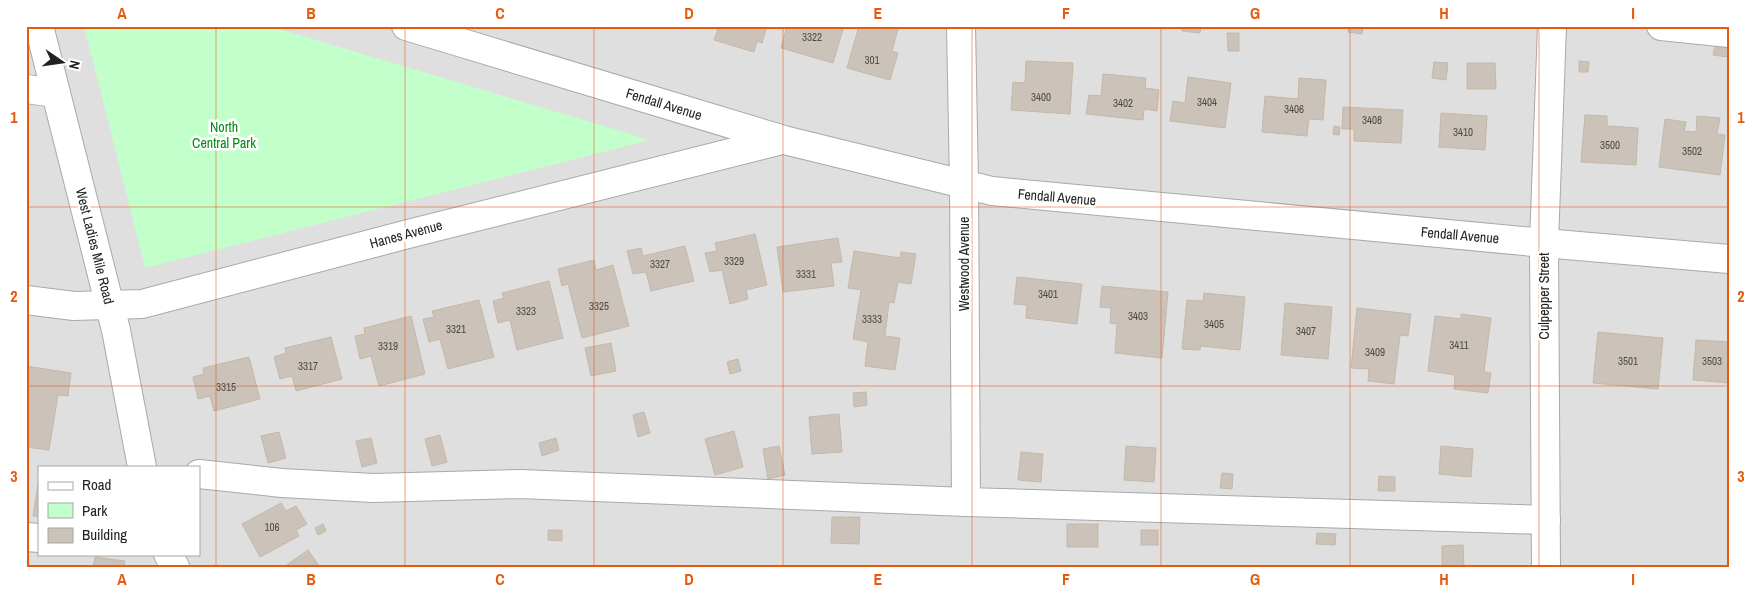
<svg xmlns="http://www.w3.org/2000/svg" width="1755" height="593" font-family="'Archivo Narrow',sans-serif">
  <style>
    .residential { fill: #e0dfdf; fill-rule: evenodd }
    .park { fill: #c3ffca }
    .building { fill: #cbc2ba; stroke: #c6b7a8 }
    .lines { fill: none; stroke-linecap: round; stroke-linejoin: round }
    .minor-casing { stroke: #a9a9a9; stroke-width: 30 }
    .minor { stroke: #fff; stroke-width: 28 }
    .grid { fill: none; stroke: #e8590c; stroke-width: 1; stroke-opacity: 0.55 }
    .labels { text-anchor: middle; stroke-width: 5; stroke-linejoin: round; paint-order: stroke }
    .number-label { font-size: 11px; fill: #4c4a48 }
    .street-label { font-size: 14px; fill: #222; stroke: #fff }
    .park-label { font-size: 14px; fill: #018912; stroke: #fff }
    .neatline { fill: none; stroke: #e8590c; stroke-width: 2 }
    .grid-label { font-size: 16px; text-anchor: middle; font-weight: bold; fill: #e8590c }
  </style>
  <rect width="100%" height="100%" fill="#f3efe8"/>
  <path class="residential" d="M26,26H1729V567H26ZM39,467H199V554H39Z"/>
  <polygon class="park" points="84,26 269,26 647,139 646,141 145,268"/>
  <g class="building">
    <polygon points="719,26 767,26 762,43 757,41 754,52 714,40"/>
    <polygon points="787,26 844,26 833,63 781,48"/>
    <polygon points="859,26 893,26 898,29 892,51 898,53 890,80 847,68"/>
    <polygon points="1182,26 1201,26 1200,33 1182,31"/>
    <polygon points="1349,26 1363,26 1362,34 1348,32"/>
    <polygon points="1227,33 1239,33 1239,51 1228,51"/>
    <polygon points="1715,45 1728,46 1727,57 1713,55"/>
    <polygon points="1026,61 1073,63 1070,114 1011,110 1013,82 1025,83"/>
    <polygon points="1579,61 1589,62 1588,72 1579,72"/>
    <polygon points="1434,62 1448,63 1446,80 1432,78"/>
    <polygon points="1467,63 1495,63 1496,89 1467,89"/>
    <polygon points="1103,74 1146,78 1145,88 1159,90 1157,111 1144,109 1143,120 1086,114 1089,95 1101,96"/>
    <polygon points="1188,77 1231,83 1225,128 1170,121 1173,101 1185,103"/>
    <polygon points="1299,78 1326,80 1323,120 1309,119 1307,136 1262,132 1265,96 1298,99"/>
    <polygon points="1343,107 1403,110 1401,143 1354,141 1354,129 1342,129"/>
    <polygon points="1441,113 1487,116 1485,150 1439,147"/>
    <polygon points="1585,115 1607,116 1607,126 1638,128 1636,165 1581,162"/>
    <polygon points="1697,116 1720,118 1717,134 1725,135 1720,175 1659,167 1665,119 1686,122 1684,131 1696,132"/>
    <polygon points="1334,126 1340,127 1339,135 1333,134"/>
    <polygon points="755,234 767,285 746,290 748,299 730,304 722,270 710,272 705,253 717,251 715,243"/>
    <polygon points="838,238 842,262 831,263 834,286 783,292 777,247"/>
    <polygon points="685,246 694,281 651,291 646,272 633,274 627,251 641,248 643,256"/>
    <polygon points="854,251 900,258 901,252 916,254 911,284 898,282 894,303 889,302 885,336 900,338 895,370 865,366 868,342 853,339 861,290 848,288"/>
    <polygon points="594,260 596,270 613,265 629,326 582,338 568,284 562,286 558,269"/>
    <polygon points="1017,277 1082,284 1077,324 1026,318 1027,305 1014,304"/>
    <polygon points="549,281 563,338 517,350 510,320 498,323 493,301 504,298 502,293"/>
    <polygon points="1102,286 1168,292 1162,358 1115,353 1117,324 1110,323 1111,308 1100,307"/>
    <polygon points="1204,293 1245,297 1240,350 1201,346 1200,350 1182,349 1187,300 1203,301"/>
    <polygon points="479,300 494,357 448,369 440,339 429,342 423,319 434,317 432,311"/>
    <polygon points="1285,303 1332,307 1328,359 1281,355"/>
    <polygon points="1357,308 1411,314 1408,336 1400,335 1394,384 1368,381 1369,369 1351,368"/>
    <polygon points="1461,314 1491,318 1484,372 1491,373 1488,393 1454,389 1455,375 1428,371 1435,316 1461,319"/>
    <polygon points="411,316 425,374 379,386 371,356 360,359 355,336 365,334 364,328"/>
    <polygon points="1598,332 1663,338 1658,389 1593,383"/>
    <polygon points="331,337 342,379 296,391 292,376 280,379 274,357 286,353 285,348"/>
    <polygon points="1696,340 1729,342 1729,383 1693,380"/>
    <polygon points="611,343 616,371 591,376 585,348"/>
    <polygon points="249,357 260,399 214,411 210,396 198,399 193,377 204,374 203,368"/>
    <polygon points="738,359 741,371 730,374 727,362"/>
    <polygon points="26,366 71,373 68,396 58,395 49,450 26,447"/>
    <polygon points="866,392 867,405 854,407 853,393"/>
    <polygon points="644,412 650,433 638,437 633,415"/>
    <polygon points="839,414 842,452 812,454 809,417"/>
    <polygon points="734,431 743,467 715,475 705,439"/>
    <polygon points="279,432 286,458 268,463 261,436"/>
    <polygon points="440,435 447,462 432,466 425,439"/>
    <polygon points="371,438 377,463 362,467 356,441"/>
    <polygon points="556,438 559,450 542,456 539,443"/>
    <polygon points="779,446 785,475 768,479 763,449"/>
    <polygon points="1126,446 1156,448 1154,482 1124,480"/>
    <polygon points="1441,446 1473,449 1471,477 1439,474"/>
    <polygon points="1021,452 1043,454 1041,482 1018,480"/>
    <polygon points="1222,473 1233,474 1232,489 1220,488"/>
    <polygon points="1379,476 1395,477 1395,491 1378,491"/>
    <polygon points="39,478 39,516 33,516"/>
    <polygon points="281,503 286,511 296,506 307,524 296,530 299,536 260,557 242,524"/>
    <polygon points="832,517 860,517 859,544 831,543"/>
    <polygon points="323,524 326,531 318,535 315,528"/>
    <rect x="1067" y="524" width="31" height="23"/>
    <polygon points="548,530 562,530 562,541 548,540"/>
    <rect x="1141" y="530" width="17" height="15"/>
    <polygon points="1317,533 1336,534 1335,545 1316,544"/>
    <polygon points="1463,545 1464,567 1442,567 1442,546"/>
    <polygon points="308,550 320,567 284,567"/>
    <polygon points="95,557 125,561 124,567 93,567"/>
  </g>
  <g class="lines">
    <g class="minor-casing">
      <g id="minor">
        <polyline points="39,26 116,330 142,467"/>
        <polyline points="406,26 784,140 992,191 1544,243 1729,259"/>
        <polyline points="961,26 964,184 966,502"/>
        <polyline points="1661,26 1729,33"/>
        <polyline points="26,89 56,93"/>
        <polyline points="26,300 74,306 142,304 412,233 782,140"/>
        <polyline points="199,474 282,483 373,488 520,484 966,502 1546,520"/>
        <polyline points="26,537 39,538"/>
        <polyline points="168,554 175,567"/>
        <polyline points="1546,567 1544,243 1552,26"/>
      </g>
    </g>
    <use href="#minor" class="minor"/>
  </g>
  <path class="grid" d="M216,26V567M405,26V567M594,26V567M783,26V567M972,26V567M1161,26V567M1350,26V567M1539,26V567M26,207H1729M26,386H1729"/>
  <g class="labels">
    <g class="number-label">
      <text x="812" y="41">3322</text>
      <text x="872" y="64">301</text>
      <text x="1041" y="101">3400</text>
      <text x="1207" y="106">3404</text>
      <text x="1123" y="107">3402</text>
      <text x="1294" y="113">3406</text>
      <text x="1372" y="124">3408</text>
      <text x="1463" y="136">3410</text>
      <text x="1610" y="149">3500</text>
      <text x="1692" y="155">3502</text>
      <text x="734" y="265">3329</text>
      <text x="660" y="268">3327</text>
      <text x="806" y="278">3331</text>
      <text x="1048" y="298">3401</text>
      <text x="599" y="310">3325</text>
      <text x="526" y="315">3323</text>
      <text x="1138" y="320">3403</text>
      <text x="872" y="323">3333</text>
      <text x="1214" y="328">3405</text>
      <text x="456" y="333">3321</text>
      <text x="1306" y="335">3407</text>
      <text x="1459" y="349">3411</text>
      <text x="388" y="350">3319</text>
      <text x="1375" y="356">3409</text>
      <text x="1628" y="365">3501</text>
      <text x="1712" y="365">3503</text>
      <text x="308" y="370">3317</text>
      <text x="226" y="391">3315</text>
      <text x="272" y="531">106</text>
    </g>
    <g class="street-label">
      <text transform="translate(664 104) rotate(17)" y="5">Fendall Avenue</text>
      <text transform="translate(1057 197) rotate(5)" y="5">Fendall Avenue</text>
      <text transform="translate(406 234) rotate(-15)" y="5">Hanes Avenue</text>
      <text transform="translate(1460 235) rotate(5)" y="5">Fendall Avenue</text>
      <text transform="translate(95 246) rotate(76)" y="5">West Ladies Mile Road</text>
      <text transform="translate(964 264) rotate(-90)" y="5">Westwood Avenue</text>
      <text transform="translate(1544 296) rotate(-90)" y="5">Culpepper Street</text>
    </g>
    <g class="park-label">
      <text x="224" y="132">North<tspan x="224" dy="16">Central Park</tspan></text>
    </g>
  </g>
  <rect width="1755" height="593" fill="none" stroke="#ffffff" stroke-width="55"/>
  <rect x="38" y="466" width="162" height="90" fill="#ffffff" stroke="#a7a7a7"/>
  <rect x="48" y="482" width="25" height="8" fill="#ffffff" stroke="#a7a7a7"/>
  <text x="82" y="490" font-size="15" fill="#222222">Road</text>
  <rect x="48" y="503" width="25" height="15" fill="#c3ffca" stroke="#a7a7a7"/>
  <text x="82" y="516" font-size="15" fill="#222222">Park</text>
  <rect x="48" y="528" width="25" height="15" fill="#cbc2ba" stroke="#a7a7a7"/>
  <text x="82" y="540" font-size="15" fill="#222222">Building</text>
  <g transform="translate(62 62) rotate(103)" stroke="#ffffff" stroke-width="4" paint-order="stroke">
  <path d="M0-4L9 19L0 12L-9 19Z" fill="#222222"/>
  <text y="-8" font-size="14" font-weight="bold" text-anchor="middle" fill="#222222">N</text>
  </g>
  <rect x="28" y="28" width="1700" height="538" class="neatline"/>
  <g class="grid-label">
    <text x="122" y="19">A</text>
    <text x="311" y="19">B</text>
    <text x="500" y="19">C</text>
    <text x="689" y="19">D</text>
    <text x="878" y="19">E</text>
    <text x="1066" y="19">F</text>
    <text x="1255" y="19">G</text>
    <text x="1444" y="19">H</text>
    <text x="1633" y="19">I</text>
    <text x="14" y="123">1</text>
    <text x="1741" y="123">1</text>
    <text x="14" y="302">2</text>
    <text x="1741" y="302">2</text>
    <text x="14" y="482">3</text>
    <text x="1741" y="482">3</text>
    <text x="122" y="585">A</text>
    <text x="311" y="585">B</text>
    <text x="500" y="585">C</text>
    <text x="689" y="585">D</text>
    <text x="878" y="585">E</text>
    <text x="1066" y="585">F</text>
    <text x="1255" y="585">G</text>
    <text x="1444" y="585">H</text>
    <text x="1633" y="585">I</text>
  </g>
</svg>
